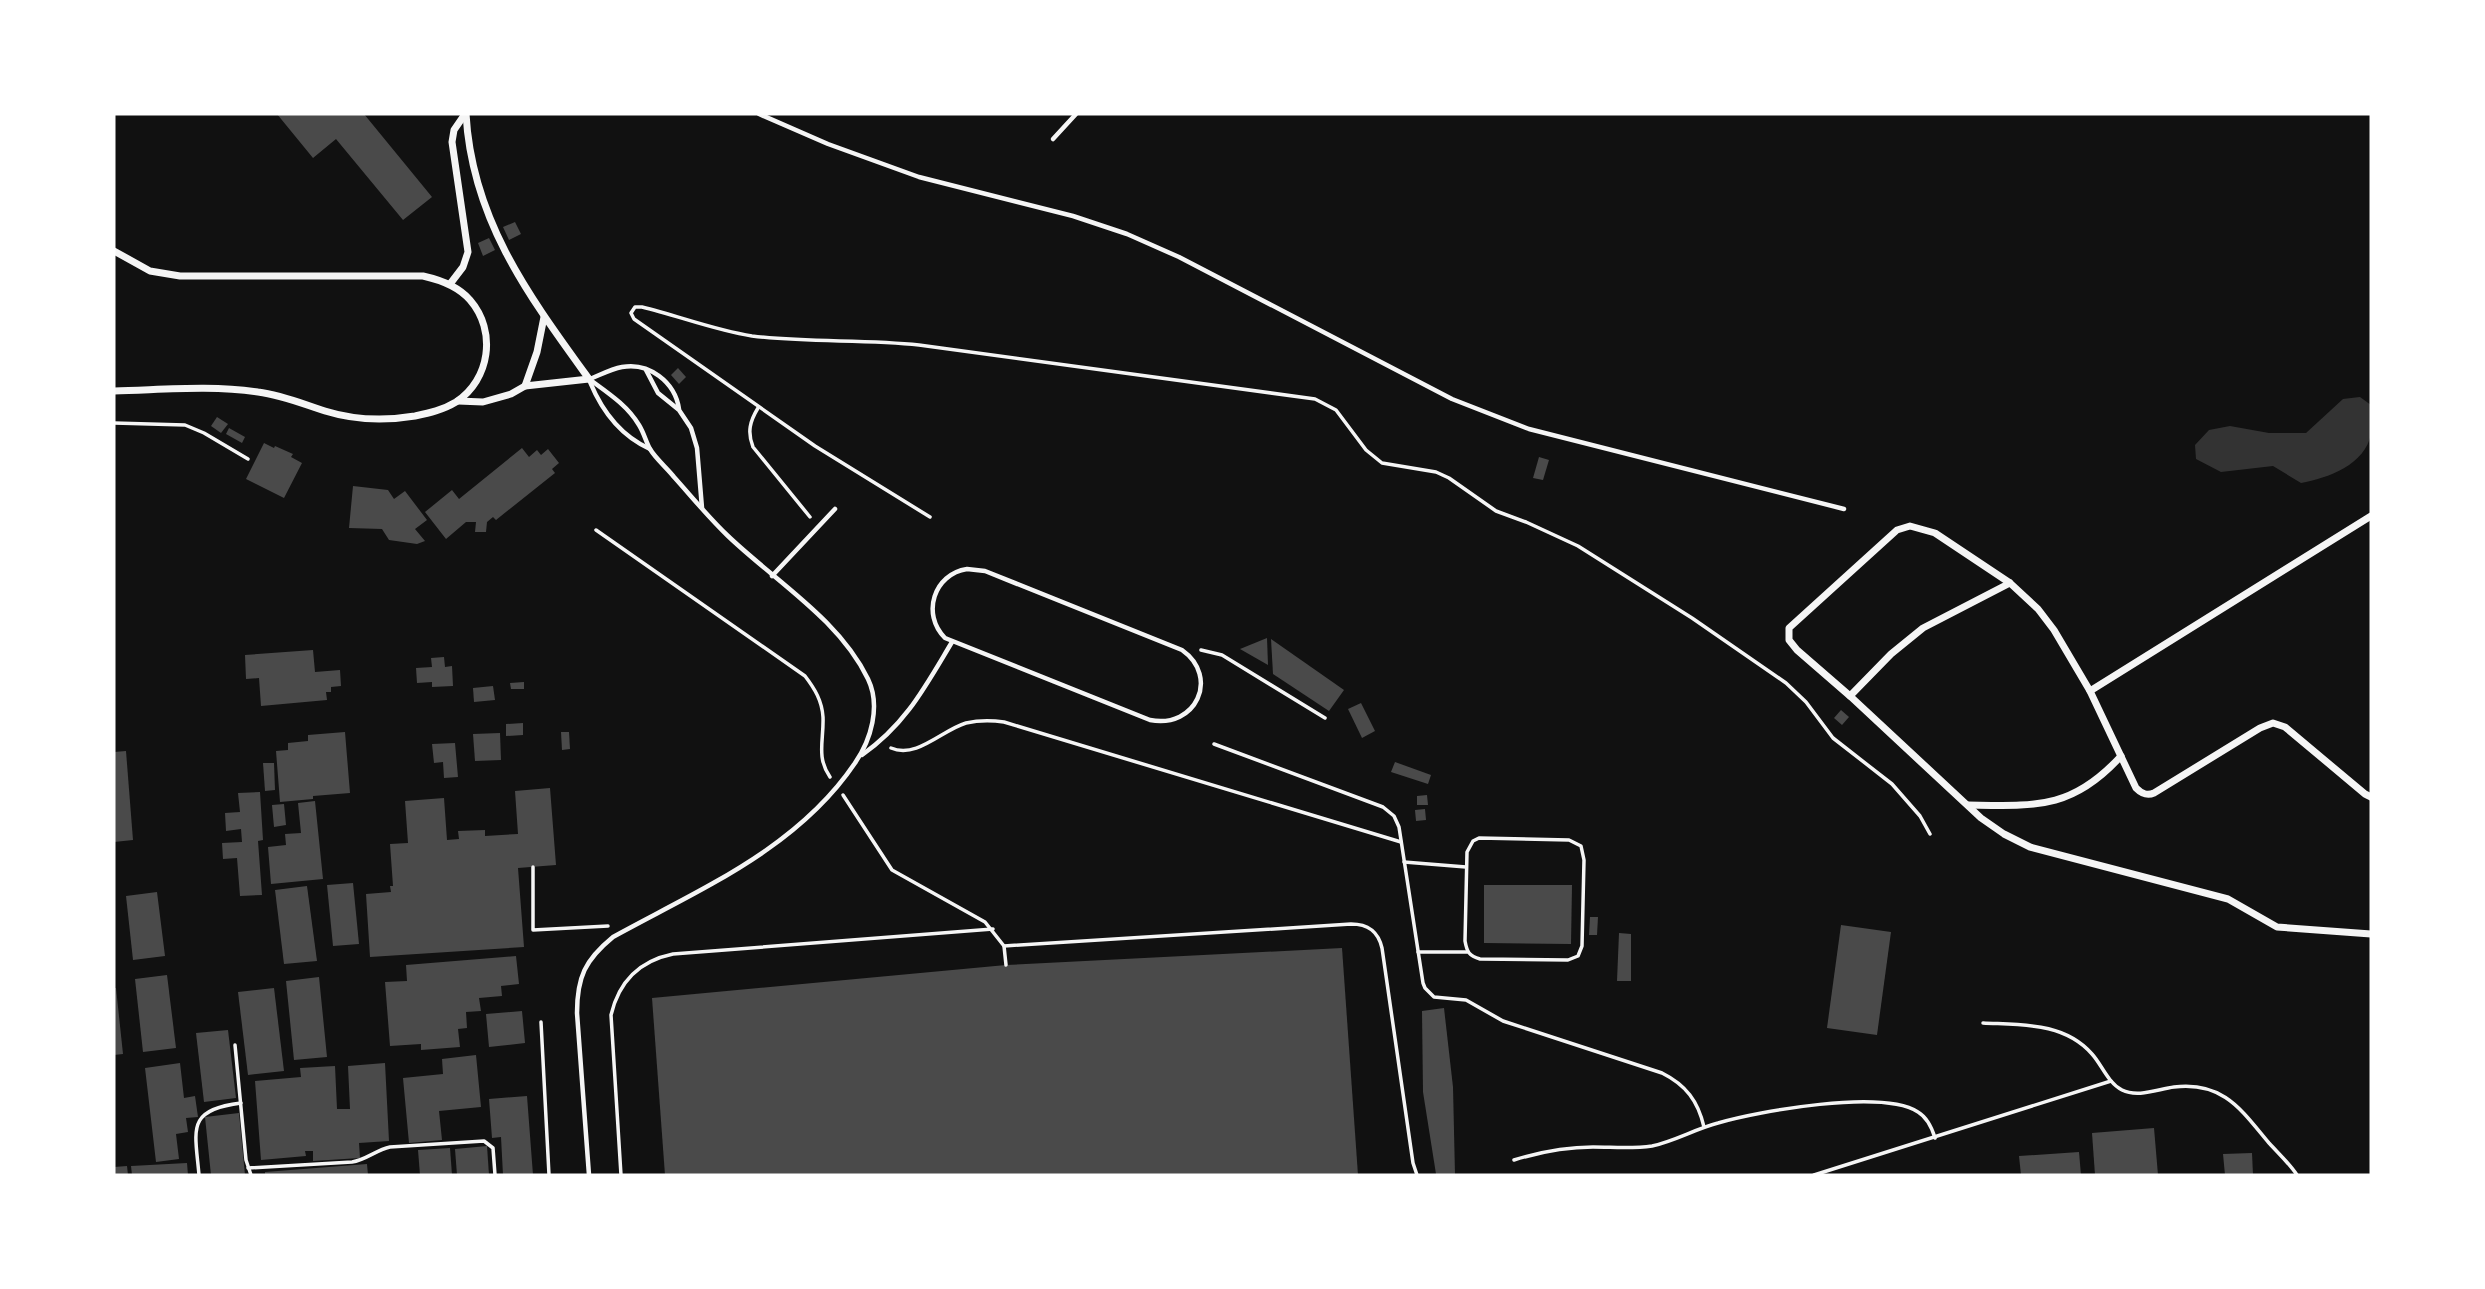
<svg xmlns="http://www.w3.org/2000/svg" width="2485" height="1289" font-family="Ubuntu,sans-serif">
  <style>
    .water { fill: #333 }
    .building { fill: #4a4a4a }
    .lines { fill: none; stroke-linecap: round; stroke-linejoin: round }
    .path { stroke: #f5f5f5; stroke-width: 3.5 }
    .service { stroke: #f5f5f5; stroke-width: 4.5 }
    .minor { stroke: #f5f5f5; stroke-width: 7 }
  </style>
  <rect width="100%" height="100%" fill="#111"/>
  <path class="water" d="M2360,397L2371,405C2371,414 2373,425 2371,434C2365,465 2328,478 2301,483L2273,466L2221,472L2196,459L2195,445L2209,430L2230,426L2269,433H2306L2343,399Z"/>
  <g class="building">
    <polygon points="277,114 364,114 432,197 403,220 336,139 313,158"/>
    <polygon points="515,222 521,234 509,240 503,227"/>
    <polygon points="489,238 495,250 483,256 478,243"/>
    <polygon points="678,368 686,377 679,384 671,375"/>
    <polygon points="217,417 228,424 221,433 211,426"/>
    <polygon points="229,428 245,437 242,443 226,434"/>
    <polygon points="264,443 274,448 275,446 293,454 291,457 302,463 284,498 246,479"/>
    <polygon points="522,448 529,457 537,450 541,455 548,449 559,463 552,469 555,473 496,520 493,517 487,522 486,532 475,532 476,522 466,522 446,539 425,512 452,490 459,499"/>
    <polygon points="1539,457 1549,460 1543,480 1533,478"/>
    <polygon points="353,486 388,490 394,499 405,491 427,520 415,529 425,541 417,544 389,540 382,529 349,528"/>
    <polygon points="1267,638 1268,665 1240,649"/>
    <polygon points="1271,639 1344,690 1329,711 1273,674"/>
    <polygon points="313,650 315,672 340,670 341,686 331,687 331,692 326,692 327,700 261,706 259,678 246,679 245,655"/>
    <polygon points="444,657 445,667 452,666 453,686 432,687 432,682 417,683 416,668 432,667 431,658"/>
    <polygon points="524,682 524,689 511,689 510,683"/>
    <polygon points="493,686 495,700 474,702 473,688"/>
    <polygon points="1361,703 1375,731 1362,738 1348,709"/>
    <polygon points="1841,710 1849,717 1842,725 1834,718"/>
    <polygon points="523,723 523,735 506,736 506,724"/>
    <polygon points="345,732 350,793 313,796 313,799 280,802 276,751 288,750 288,743 308,741 308,735"/>
    <polygon points="561,732 569,732 570,749 562,750"/>
    <polygon points="500,733 501,760 475,761 473,734"/>
    <polygon points="455,743 458,777 444,778 443,762 434,763 432,744"/>
    <polygon points="126,751 133,840 114,842 114,752"/>
    <polygon points="1395,762 1431,775 1428,784 1391,772"/>
    <polygon points="263,763 274,763 275,790 265,791"/>
    <polygon points="550,788 556,865 518,868 524,947 370,957 366,894 391,892 390,886 393,886 390,844 408,843 405,801 444,798 447,840 459,839 458,831 485,830 485,836 518,834 515,791"/>
    <polygon points="260,792 263,840 258,841 262,895 240,896 237,858 223,859 222,843 242,842 241,829 226,831 225,813 240,812 238,793"/>
    <polygon points="1427,795 1428,805 1417,805 1417,796"/>
    <polygon points="315,801 323,879 271,884 268,847 286,845 285,834 301,833 298,803"/>
    <polygon points="284,804 286,825 274,827 272,805"/>
    <polygon points="1425,809 1426,820 1416,821 1415,810"/>
    <polygon points="353,883 359,944 333,946 327,885"/>
    <polygon points="1484,885 1572,885 1571,944 1484,943"/>
    <polygon points="307,886 317,961 284,964 275,890"/>
    <polygon points="157,892 165,956 133,960 126,896"/>
    <polygon points="1590,917 1598,917 1597,935 1589,935"/>
    <polygon points="1841,925 1891,932 1877,1035 1827,1028"/>
    <polygon points="1619,933 1631,934 1631,981 1617,981"/>
    <polygon points="1342,948 1358,1175 665,1175 652,998 1006,965"/>
    <polygon points="516,956 519,984 501,986 502,996 479,998 481,1011 466,1012 467,1028 458,1029 460,1047 421,1050 421,1044 390,1046 385,982 407,981 406,965"/>
    <polygon points="167,975 176,1048 143,1052 135,979"/>
    <polygon points="319,977 327,1057 294,1060 286,981"/>
    <polygon points="114,988 116,988 123,1054 114,1055"/>
    <polygon points="274,988 284,1071 248,1075 238,992"/>
    <polygon points="1444,1008 1453,1087 1455,1175 1436,1174 1423,1092 1422,1011"/>
    <polygon points="522,1011 525,1043 489,1047 486,1014"/>
    <polygon points="228,1030 236,1098 204,1102 196,1033"/>
    <polygon points="476,1055 481,1107 439,1111 442,1140 409,1143 403,1078 443,1074 442,1059"/>
    <polygon points="180,1063 184,1098 195,1096 198,1117 186,1118 188,1132 176,1134 179,1159 156,1162 145,1068"/>
    <polygon points="385,1063 389,1141 359,1143 360,1158 313,1161 313,1151 305,1151 306,1156 261,1160 255,1081 301,1077 300,1068 335,1066 337,1109 350,1109 348,1066"/>
    <polygon points="527,1096 533,1175 503,1175 501,1137 492,1138 489,1099"/>
    <polygon points="239,1113 245,1175 211,1175 205,1117"/>
    <polygon points="2154,1128 2158,1175 2095,1175 2092,1133"/>
    <polygon points="487,1146 489,1175 457,1175 455,1149"/>
    <polygon points="450,1148 452,1175 420,1175 418,1150"/>
    <polygon points="2079,1152 2081,1175 2021,1175 2019,1156"/>
    <polygon points="2252,1153 2253,1175 2225,1175 2223,1154"/>
    <polygon points="187,1163 188,1175 132,1175 131,1166"/>
    <polygon points="367,1164 368,1175 265,1175 265,1172"/>
    <polygon points="127,1166 128,1175 114,1175 114,1167"/>
  </g>
  <g class="lines">
    <g class="path">
      <path d="M758,408C750,421 747,432 753,447L810,517"/>
      <polyline points="114,423 185,425 204,433 248,459"/>
      <path d="M930,517L815,446L634,319L631,313L635,307H642C679,316 714,330 752,336C807,343 864,339 919,345L1315,399L1336,410L1366,450L1382,463L1436,472L1449,478L1496,511L1526,522L1578,546L1692,618L1786,683L1806,702L1833,738L1892,784L1920,816L1930,834"/>
      <path d="M596,530L805,676C815,689 822,701 823,717C824,740 816,757 830,777"/>
      <polyline points="1201,650 1222,655 1325,718"/>
      <path d="M1214,744L1383,807L1394,816L1399,827L1423,983L1425,988L1434,997L1466,1000L1503,1021L1662,1073C1686,1085 1698,1101 1704,1127"/>
      <path d="M891,748C917,759 942,730 966,723C979,720 991,720 1004,722L1401,842"/>
      <polyline points="843,795 892,870 985,922 1004,946 1006,965"/>
      <path d="M1479,838L1569,840L1581,846L1584,860L1582,946L1578,956L1568,960L1480,959C1469,956 1467,952 1465,941L1467,852L1473,841Z"/>
      <polyline points="1404,862 1466,867"/>
      <polyline points="533,867 533,930 608,926"/>
      <path d="M1004,946L1351,924C1368,924 1378,931 1382,948L1413,1163L1417,1175"/>
      <polyline points="1418,952 1467,952"/>
      <polyline points="541,1022 549,1175"/>
      <path d="M1983,1023C2021,1025 2064,1022 2092,1054C2102,1065 2108,1083 2122,1090C2138,1098 2158,1089 2174,1087C2224,1081 2242,1111 2269,1143C2279,1154 2289,1163 2297,1175"/>
      <polyline points="235,1045 246,1160 251,1175"/>
      <path d="M1514,1160C1540,1152 1566,1147 1593,1147C1613,1147 1632,1149 1652,1146C1675,1141 1695,1129 1718,1123C1759,1111 1882,1089 1918,1112C1928,1118 1932,1128 1935,1138"/>
      <path d="M248,1168L352,1162C366,1160 376,1150 390,1147L484,1141L493,1148L495,1175"/>
      <path d="M199,1175C195,1129 186,1110 241,1103"/>
      <path d="M621,1175L611,1015C619,981 639,961 673,954L993,929"/>
      <polyline points="1814,1175 2111,1081"/>
    </g>
    <g class="service">
      <polyline points="759,114 828,144 919,177 1073,216 1127,234 1179,257 1452,399 1529,429 1844,509"/>
      <polyline points="1053,139 1076,114"/>
      <polyline points="646,370 658,393 679,410 691,428 697,448 702,508"/>
      <path d="M590,379C600,375 611,369 622,367C649,362 675,382 679,409"/>
      <path d="M590,382C602,411 621,436 650,449"/>
      <path d="M967,569L985,571L1182,650C1220,677 1196,729 1150,720L945,638C921,614 934,574 967,569Z"/>
      <polyline points="772,576 835,509"/>
      <path d="M862,755C906,724 925,687 952,642"/>
      <path d="M589,1175L577,1013C577,977 585,960 613,937C700,889 797,849 855,763C871,740 881,706 868,679C839,619 775,581 728,536C709,518 692,497 674,477C667,468 656,459 650,449C646,442 644,433 639,425C627,405 608,393 589,379"/>
    </g>
    <g class="minor">
      <path d="M466,114C472,220 529,296 589,379"/>
      <path d="M114,251L150,271L180,276H423C441,280 458,286 470,300C497,331 490,380 456,402C443,410 429,413 415,416C385,421 354,420 325,411C303,404 282,395 258,392C211,385 161,390 114,391"/>
      <polyline points="450,284 463,267 468,252 452,142 454,130 465,114"/>
      <polyline points="525,386 537,352 544,317"/>
      <polyline points="458,401 483,402 511,394 525,386 589,379"/>
      <polyline points="2090,691 2371,516"/>
      <polyline points="1850,696 1891,654 1923,628 2010,583"/>
      <path d="M2371,797L2365,794L2285,727L2273,723L2260,728L2154,793C2147,796 2142,794 2136,788L2090,691L2054,630L2038,609L2010,583L1935,533L1910,526L1897,530L1789,628V640L1797,650L1850,696L1981,818L2004,834L2030,847L2228,899L2277,927L2371,934"/>
      <path d="M1968,805C2035,806 2072,810 2121,756"/>
    </g>
  </g>
  <rect width="2485" height="1289" fill="none" stroke="#ffffff" stroke-width="231"/>
</svg>
